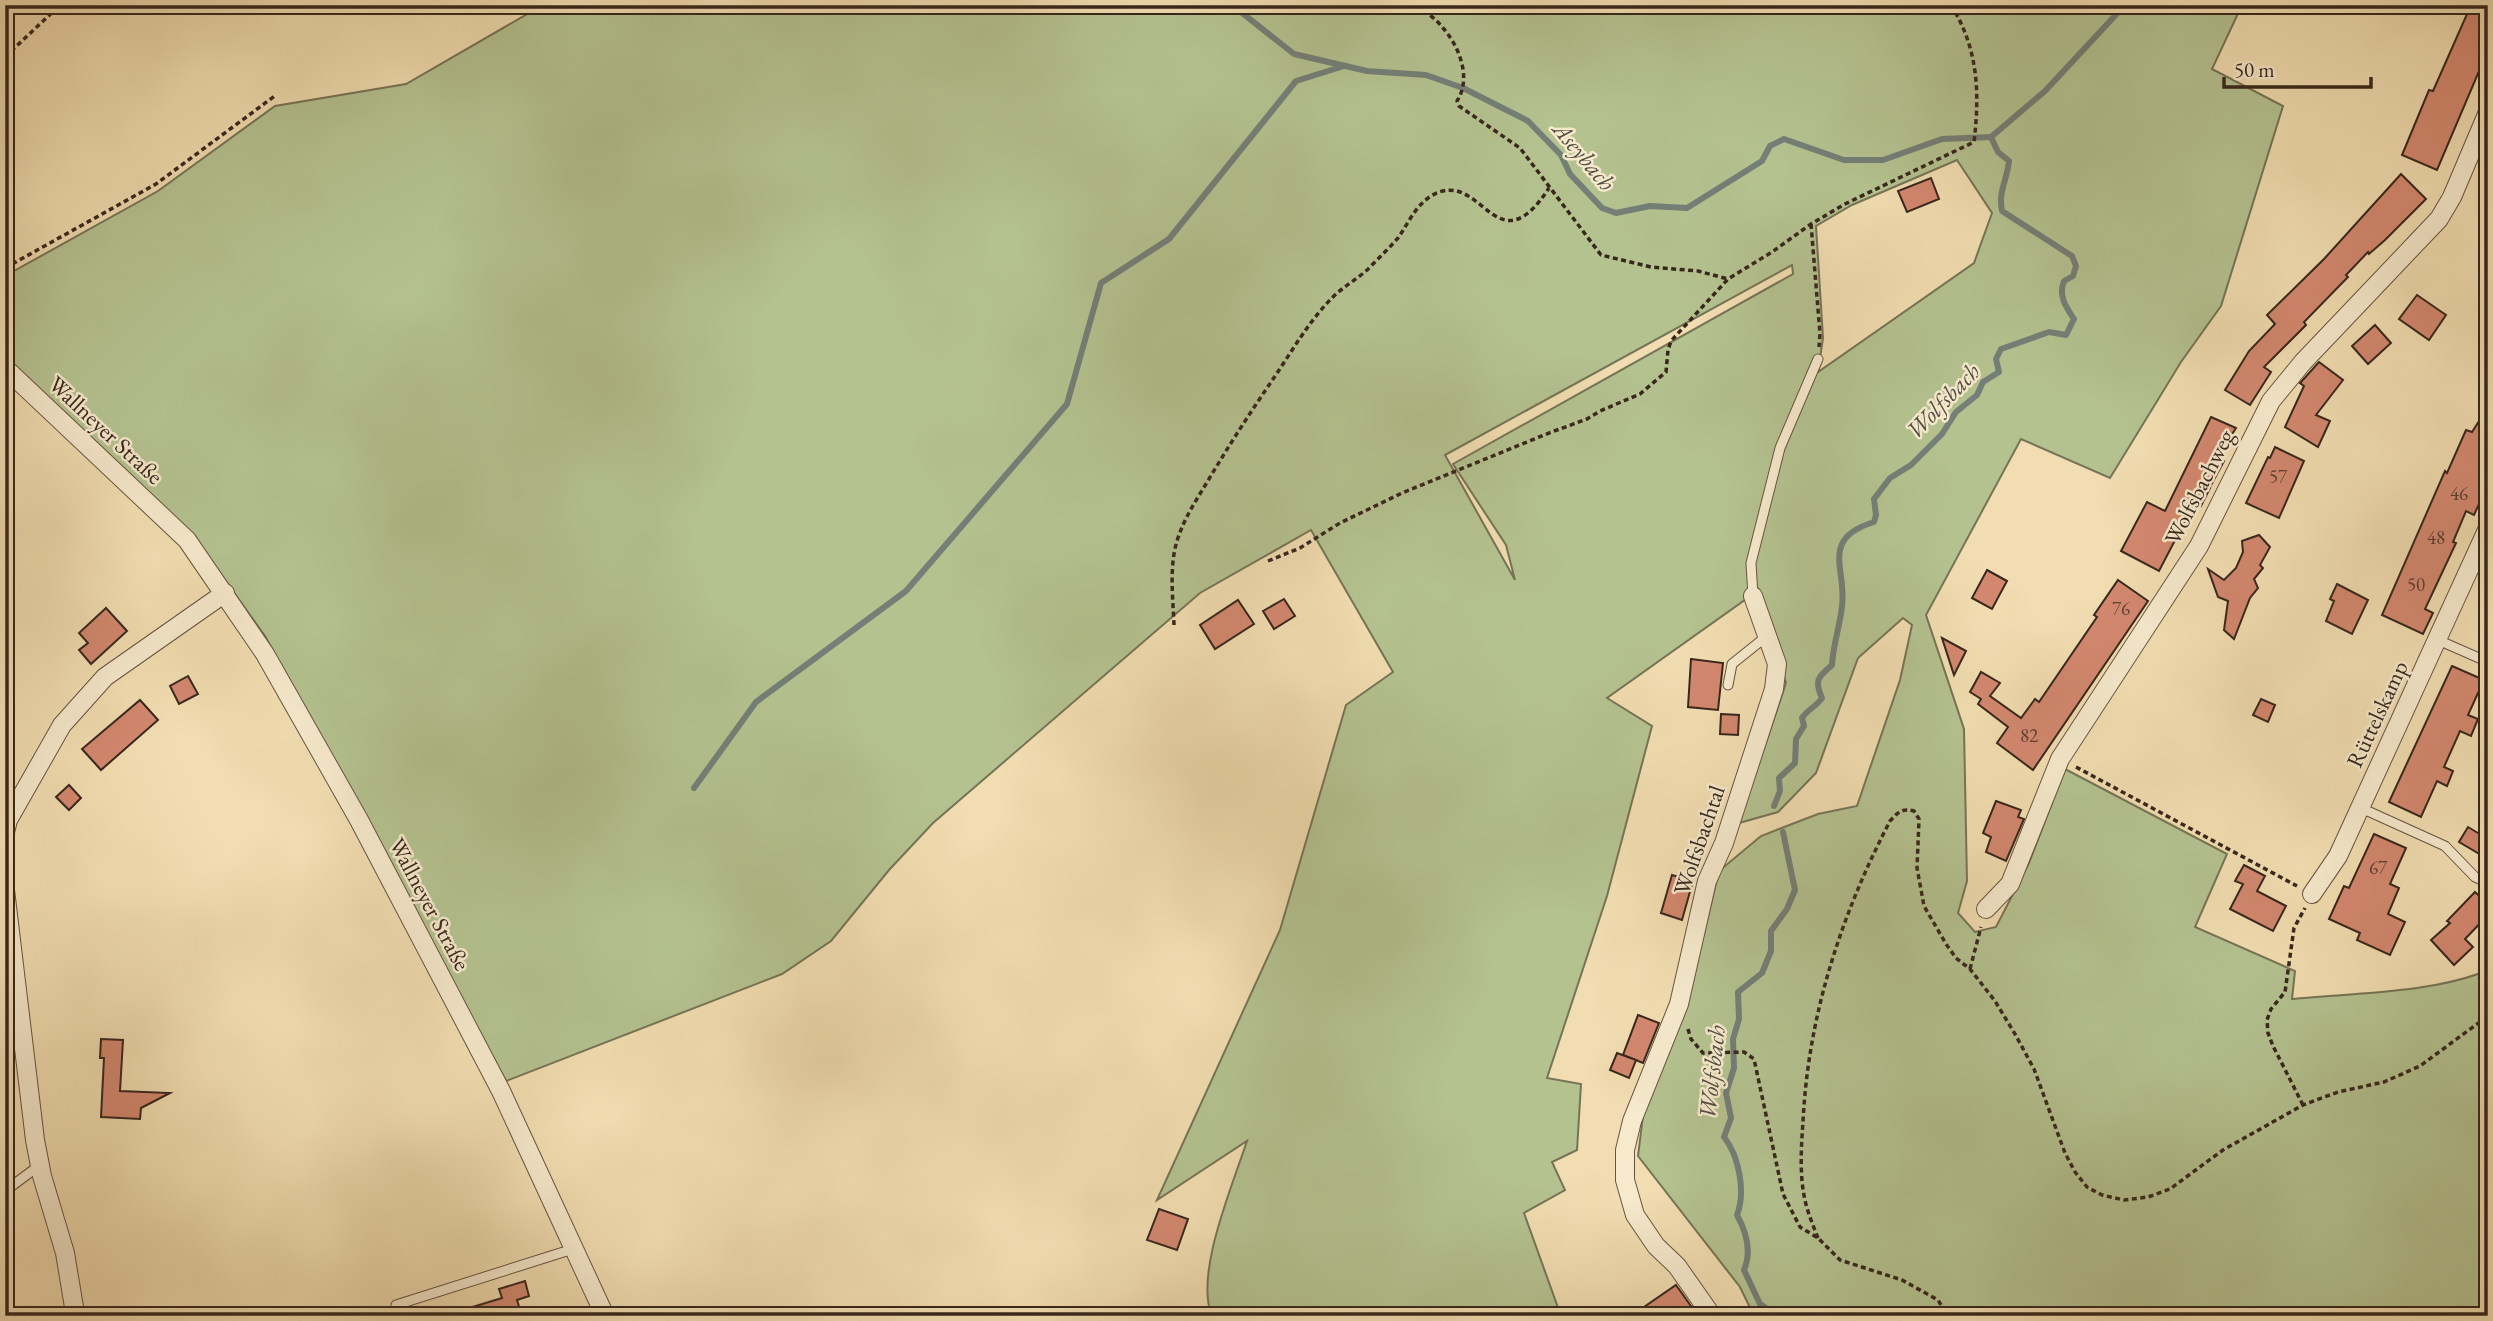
<svg xmlns="http://www.w3.org/2000/svg" width="2493" height="1321" font-family="'EB Garamond',serif">
  <style>
    .green { fill: #b4c290; stroke: #767456; stroke-width: 2; fill-rule: evenodd }
    .lines { fill: none; stroke-linecap: round; stroke-linejoin: round }
    .stream { stroke: #747f77; stroke-width: 6 }
    .building { fill: #d3886f; stroke: #37271c; stroke-width: 2 }
    .lane-casing { stroke: #665441; stroke-width: 11 }
    .street-casing { stroke: #665441; stroke-width: 20 }
    .path { stroke: #37271c; stroke-width: 3.5; stroke-dasharray: 5 3.5; stroke-linecap: butt }
    .lane { stroke: #f6e9cc; stroke-width: 9 }
    .street { stroke: #f6e9cc; stroke-width: 18 }
    .labels { text-anchor: middle; stroke-width: 5; stroke-linejoin: round; paint-order: stroke }
    .number-label { font-size: 19px; fill: #5e3f31 }
    .street-label { font-size: 23px; fill: #37271c; stroke: #f6e9cc }
    .water-label { font-size: 24px; font-style: italic; fill: #504c42; stroke: #f6e9cc }
  </style>
  <rect width="100%" height="100%" fill="#f1ddb1"/>
  <filter id="stains"><feTurbulence type="fractalNoise" baseFrequency=".00286" numOctaves="4"/><feColorMatrix values="0 0 0 0 .2 0 0 0 0 .09 0 0 0 0 .02 0 0 0 .5 -.17"/></filter>
  <radialGradient id="worn" r=".72"><stop offset=".6" stop-color="#630" stop-opacity="0"/><stop offset="1" stop-color="#630" stop-opacity=".3"/></radialGradient>
  <path class="green" d="M543,5H2242L2212,69L2283,106L2221,306L2181,362L2110,478L2021,439L1926,615L1964,729L1967,881L1958,913L1975,932L1996,927L2029,863L2065,769L2227,854L2195,927L2295,971L2292,999C2351,993 2435,993 2488,970V1316H1754L1740,1287L1638,1156L1644,1108L1685,1011L1719,871L1761,836L1818,814L1857,806L1900,680L1912,625L1903,618L1858,658L1816,773L1778,812L1739,823L1786,683L1759,590L1607,698L1652,726L1607,896L1547,1078L1581,1084L1577,1150L1552,1162L1565,1190L1524,1213L1561,1316H1212C1194,1275 1233,1184 1247,1141L1157,1200L1280,930L1346,705L1393,672L1311,530L1200,593L933,823L889,870L831,941L782,974L506,1081L265,636L202,548L5,356V276L158,191L275,106L406,84ZM1957,160L1992,213L1974,263L1818,372L1823,338L1816,226L1852,205ZM1792,265L1793,274L1453,464L1506,545L1515,580L1445,455Z"/>
  <g class="lines">
    <g class="stream">
      <polyline points="1232,5 1294,54 1367,71 1426,75 1463,88 1528,121 1561,155 1570,174 1602,208 1616,213 1650,206 1687,208 1762,161 1770,146 1784,139 1844,160 1883,160 1942,139 1991,137"/>
      <polyline points="1991,137 2045,91 2125,5"/>
      <polyline points="694,788 756,702 906,591 1067,404 1101,283 1169,239 1296,81 1344,66"/>
      <path d="M1774,806L1780,791L1779,778L1795,763L1796,739L1804,726L1802,718C1808,709 1817,706 1822,698C1814,680 1818,677 1832,665C1833,645 1840,626 1842,606C1847,569 1819,539 1874,522L1876,515L1874,499L1890,478L1911,465L1942,434L1956,412L1977,395L1983,382L1999,372L1996,359L2001,349L2049,332L2066,335L2074,319C2066,307 2058,296 2064,281L2073,276L2076,266L2072,256L2002,211C1998,191 2007,181 2009,161L1998,152L1991,137"/>
      <path d="M1777,1316L1760,1304L1744,1270C1752,1251 1747,1233 1737,1215C1746,1192 1739,1156 1724,1137L1731,1118L1726,1093L1734,1068L1733,1039L1739,1019L1738,992L1762,973L1771,951V931L1787,909L1795,890L1783,832"/>
    </g>
  </g>
  <g class="building">
    <polygon points="2471,5 2488,5 2488,50 2437,170 2402,155 2429,90 2433,91"/>
    <polygon points="2401,174 2426,199 2385,240 2369,254 2368,252 2346,275 2348,277 2304,322 2306,325 2264,367 2271,372 2250,405 2225,390 2249,351 2275,324 2267,315 2324,259"/>
    <polygon points="1931,178 1939,199 1907,212 1898,191"/>
    <polygon points="2417,295 2446,315 2429,340 2399,319"/>
    <polygon points="2375,325 2391,343 2368,364 2352,346"/>
    <polygon points="2319,362 2343,380 2316,415 2330,421 2318,447 2285,427 2304,386 2300,383"/>
    <polygon points="2488,407 2488,484 2474,515 2466,511 2453,542 2456,543 2425,609 2433,613 2423,634 2382,615 2445,471 2447,473 2466,430 2472,432"/>
    <polygon points="2211,417 2236,428 2218,457 2224,461 2210,487 2207,485 2210,488 2201,506 2195,502 2159,571 2121,551 2147,502 2165,511"/>
    <polygon points="2275,447 2304,461 2279,518 2246,503 2268,457 2270,458"/>
    <polygon points="2259,535 2270,547 2260,565 2263,568 2254,579 2258,588 2250,598 2234,639 2224,630 2228,601 2218,597 2208,569 2224,580 2236,568 2243,552 2242,541"/>
    <polygon points="1987,570 2007,581 1992,609 1972,598"/>
    <polygon points="2118,580 2148,601 2033,770 1997,743 2008,727 1978,704 1981,699 1970,692 1981,672 2000,683 1990,696 2021,718 2035,699 2039,702 2097,617 2094,615"/>
    <polygon points="2337,584 2368,600 2352,634 2326,621 2334,601 2330,599"/>
    <polygon points="1284,599 1295,616 1274,629 1263,611"/>
    <polygon points="1238,600 1254,624 1215,649 1200,625"/>
    <polygon points="106,608 127,631 91,664 79,650 88,643 79,633"/>
    <polygon points="1942,638 1966,651 1954,675"/>
    <polygon points="1691,659 1723,663 1718,710 1688,707"/>
    <polygon points="2452,666 2484,680 2468,715 2478,719 2471,736 2460,731 2444,767 2453,771 2447,786 2437,781 2421,817 2389,802"/>
    <polygon points="188,676 198,694 179,704 170,686"/>
    <polygon points="2261,699 2275,705 2268,722 2253,715"/>
    <polygon points="140,700 158,720 101,770 82,749"/>
    <polygon points="1721,714 1739,715 1738,735 1720,734"/>
    <polygon points="69,785 81,798 69,810 56,797"/>
    <polygon points="1996,801 2021,810 2018,817 2024,819 2006,861 1986,852 1991,837 1983,833"/>
    <polygon points="2468,827 2488,839 2488,859 2459,842"/>
    <polygon points="2374,834 2406,848 2390,884 2399,888 2388,914 2405,922 2390,955 2357,940 2360,933 2329,919 2344,886 2349,888"/>
    <polygon points="2244,865 2265,876 2257,891 2286,906 2273,931 2230,909 2243,884 2235,881"/>
    <polygon points="1672,875 1693,881 1682,920 1661,913"/>
    <polygon points="2475,892 2488,904 2488,915 2465,939 2473,947 2454,965 2431,940 2450,923 2447,921"/>
    <polygon points="1638,1015 1659,1023 1643,1063 1623,1055"/>
    <polygon points="101,1039 123,1040 120,1091 170,1093 141,1108 140,1119 101,1117 104,1058 100,1058"/>
    <polygon points="1617,1053 1636,1060 1629,1078 1610,1070"/>
    <polygon points="1159,1209 1188,1219 1177,1250 1147,1240"/>
    <polygon points="525,1281 529,1296 517,1300 522,1316 456,1316 456,1312 502,1298 499,1289"/>
    <polygon points="1676,1285 1698,1316 1631,1316"/>
  </g>
  <g class="lines">
    <g class="lane-casing">
      <g id="lane">
        <polyline points="1753,596 1751,563 1780,448 1818,359"/>
        <polyline points="2438,640 2488,662"/>
        <polyline points="1728,685 1732,664 1767,636"/>
        <polyline points="2361,808 2445,846 2475,877 2488,883"/>
        <polyline points="5,1191 40,1165"/>
        <polyline points="396,1305 573,1249"/>
      </g>
    </g>
    <g class="street-casing">
      <g id="street">
        <polyline points="5,368 187,540 265,654 359,820 501,1091 605,1316"/>
        <polyline points="5,832 8,820 62,725 105,677 225,593"/>
        <polyline points="5,890 35,1140 42,1176 65,1253 74,1307 74,1316"/>
        <polyline points="2312,894 2338,856 2488,528"/>
        <polyline points="1986,909 2010,884 2060,759 2199,546 2271,401 2303,362 2439,219 2452,197 2488,112"/>
        <polyline points="1712,1316 1677,1266 1656,1246 1635,1215 1625,1180 1625,1150 1632,1121 1679,1004 1707,881 1724,843 1774,689 1777,664 1753,596"/>
      </g>
    </g>
    <g class="path">
      <path d="M1417,5C1426,12 1436,19 1443,28C1459,46 1472,78 1457,101L1459,106L1520,148L1601,255L1651,267L1698,271L1728,279"/>
      <polyline points="5,57 60,5"/>
      <polyline points="1811,224 1820,334 1819,347"/>
      <polyline points="5,268 156,184 276,95"/>
      <path d="M1268,561L1300,548L1340,523L1402,493L1549,433L1587,419L1600,411L1640,394L1666,372L1668,350L1671,341L1728,279L1772,252L1811,224L1845,204L1974,142C1980,92 1978,48 1951,5"/>
      <path d="M1174,625C1173,598 1169,567 1177,541C1184,518 1197,499 1209,479C1228,447 1248,416 1269,385C1290,355 1308,321 1335,295C1347,284 1361,277 1372,265C1381,256 1390,247 1398,238C1408,224 1415,206 1431,196C1482,165 1495,271 1549,188"/>
      <polyline points="2076,767 2297,886"/>
      <polyline points="1970,969 1981,927"/>
      <polyline points="1688,1029 1691,1039 1703,1053 1744,1052 1754,1059 1783,1194 1800,1227 1818,1238 1840,1260 1902,1280 1938,1300 1948,1316"/>
      <polyline points="2303,1105 2273,1046 2268,1033 2267,1020 2271,1009 2285,992 2294,928 2305,908"/>
      <path d="M1818,1238C1814,1228 1810,1218 1807,1208C1799,1181 1801,1150 1803,1122C1808,1016 1841,915 1890,821C1898,812 1902,808 1914,811L1919,819L1917,868L1924,906L1946,944L1956,958L1970,969L1995,1001L2015,1034L2034,1069L2065,1153L2075,1172L2087,1187L2102,1195L2124,1200L2148,1197L2170,1189L2223,1150L2303,1105L2338,1092L2384,1082L2420,1066L2488,1016"/>
    </g>
    <use href="#lane" class="lane"/>
    <use href="#street" class="street"/>
  </g>
  <g class="labels">
    <g class="number-label">
      <text x="2278" y="483">57</text>
      <text x="2459" y="500">46</text>
      <text x="2436" y="544">48</text>
      <text x="2416" y="591">50</text>
      <text x="2121" y="615">76</text>
      <text x="2029" y="742">82</text>
      <text x="2378" y="874">67</text>
    </g>
    <g class="street-label">
      <text transform="translate(106 430) rotate(43)" y="8">Wallneyer Straße</text>
      <text transform="translate(2199 487) rotate(-63)" y="8">Wolfsbachweg</text>
      <text transform="translate(2377 714) rotate(-65)" y="8">Rüttelskamp</text>
      <text transform="translate(1699 840) rotate(-71)" y="8">Wolfsbachtal</text>
      <text transform="translate(430 904) rotate(62)" y="8">Wallneyer Straße</text>
    </g>
    <g class="water-label">
      <text transform="translate(1584 156) rotate(50)" y="8">Aseybach</text>
      <text transform="translate(1943 401) rotate(-46)" y="8">Wolfsbach</text>
      <text transform="translate(1712 1072) rotate(-84)" y="8">Wolfsbach</text>
    </g>
  </g>
  <rect width="2493" height="1321" fill="none" stroke="#f1ddb1" stroke-width="28"/>
  <rect x="7" y="7" width="2479" height="1307" fill="none" stroke="#37271c" stroke-width="3.5"/>
  <rect x="14" y="14" width="2465" height="1293" fill="none" stroke="#37271c" stroke-width="2"/>
  <path d="M2224 77v10h147v-10" fill="none" stroke="#37271c" stroke-width="3.5"/>
  <text x="2234" y="77" font-size="21" fill="#37271c" stroke="#f6e9cc" stroke-width="5" paint-order="stroke">50 m</text>
  <rect width="100%" height="100%" filter="url(#stains)"/>
  <rect width="100%" height="100%" fill="url(#worn)"/>
</svg>
